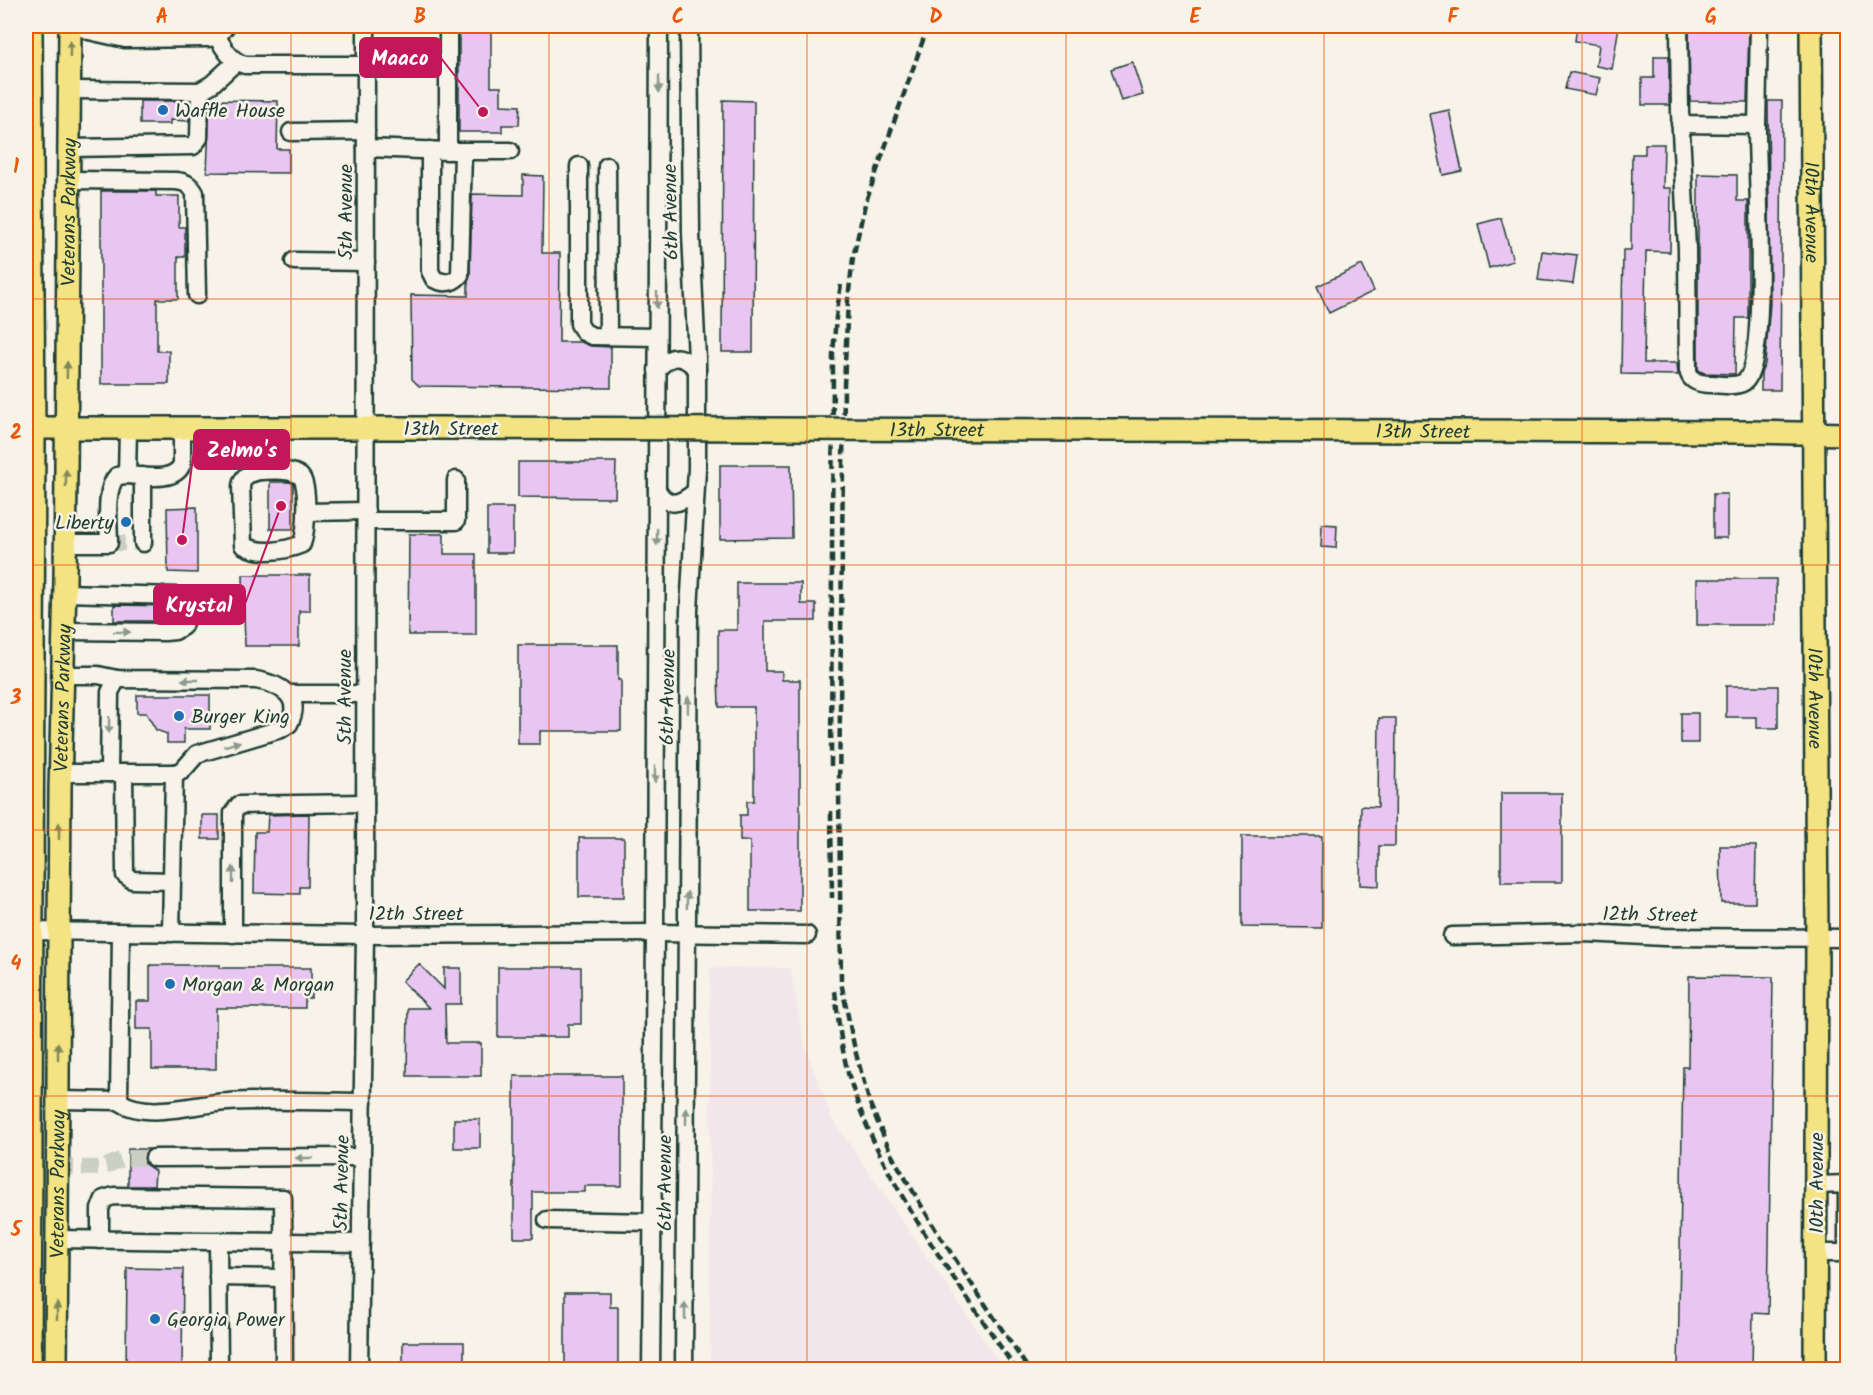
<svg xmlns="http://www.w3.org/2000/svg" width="1873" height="1395" font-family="Kalam,sans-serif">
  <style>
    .built { fill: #f3e6eb }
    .building { fill: #e9c6f1; stroke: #1f3d34; stroke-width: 1.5 }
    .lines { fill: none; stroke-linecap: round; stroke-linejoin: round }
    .minor-tunnel { stroke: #cccfc4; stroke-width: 16; stroke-dasharray: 16 8; stroke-linecap: butt }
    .minor-casing { stroke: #1f3d34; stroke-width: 21 }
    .major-casing { stroke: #1f3d34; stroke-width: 26 }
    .minor { stroke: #f7f3e8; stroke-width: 16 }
    .major { stroke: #f4e382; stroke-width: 21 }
    .rail { stroke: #1f3d34; stroke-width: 4.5; stroke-dasharray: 9 4.5; stroke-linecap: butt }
    .major-bridge-casing { stroke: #1f3d34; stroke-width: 26; stroke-linecap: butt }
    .major-bridge { stroke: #f4e382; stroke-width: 21 }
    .oneway { fill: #7f8857 }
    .oneway2 { fill: #8b988e }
    .grid { fill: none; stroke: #e8590c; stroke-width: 1.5; stroke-opacity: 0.55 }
    .poi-dot { fill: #1f6fb2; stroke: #f7f3e8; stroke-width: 2 }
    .labels { text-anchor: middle; stroke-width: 5; stroke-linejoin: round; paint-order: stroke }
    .poi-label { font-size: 20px; fill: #1f3d34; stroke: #f7f3e8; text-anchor: start }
    .street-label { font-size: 20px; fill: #1f3d34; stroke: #f7f3e8 }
    .leader { fill: none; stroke: #c2185b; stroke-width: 2 }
    .callout-dot { fill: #c2185b; stroke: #f7f3e8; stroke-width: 2 }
    .callout { fill: #c2185b; stroke: #c2185b; stroke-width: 2 }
    .callout-label { font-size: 21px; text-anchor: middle; font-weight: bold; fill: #fff }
    .neatline { fill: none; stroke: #e8590c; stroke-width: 2 }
    .grid-label { font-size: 20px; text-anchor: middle; font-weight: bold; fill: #e8590c }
  </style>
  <rect width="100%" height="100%" fill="#f7f3e8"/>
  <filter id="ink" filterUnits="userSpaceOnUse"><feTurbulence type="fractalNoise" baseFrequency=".0167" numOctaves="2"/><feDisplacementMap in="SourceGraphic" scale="12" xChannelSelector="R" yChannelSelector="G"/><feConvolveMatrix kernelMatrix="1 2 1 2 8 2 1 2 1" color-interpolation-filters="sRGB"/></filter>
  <g filter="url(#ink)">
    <polygon class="built" points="710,968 790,968 805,1046 831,1117 1004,1369 710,1369"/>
    <g class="building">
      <polygon points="459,26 491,26 491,87 501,87 501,105 520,106 519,125 502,125 502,132 459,132"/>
      <polygon points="1577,26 1619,26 1612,69 1596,66 1599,45 1575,41"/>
      <polygon points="1689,26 1749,26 1747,102 1690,101"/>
      <polygon points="1654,56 1669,56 1669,105 1642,105 1642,78 1654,78"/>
      <polygon points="1132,62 1143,95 1121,101 1111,69"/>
      <polygon points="1569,72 1600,78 1596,95 1565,89"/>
      <polygon points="210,100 278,101 277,149 289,149 289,173 207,172"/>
      <polygon points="723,100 754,101 753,352 722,352"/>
      <polygon points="140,101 189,101 189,121 170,120 170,124 140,124"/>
      <polygon points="1768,101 1782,101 1780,390 1761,390 1761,373 1765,364 1770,303"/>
      <polygon points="1449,110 1462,171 1443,175 1430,114"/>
      <polygon points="1645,144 1664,144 1663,188 1671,188 1670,252 1646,251 1644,363 1677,363 1678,375 1621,374 1623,250 1631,250 1632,154 1645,154"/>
      <polygon points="1698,174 1737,175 1737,201 1748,201 1748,318 1736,318 1735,374 1705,373 1700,371 1698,369"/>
      <polygon points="523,175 543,176 542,253 560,253 559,342 581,342 591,346 611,347 611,388 419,386 412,379 411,295 468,296 468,282 470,275 472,194 523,195"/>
      <polygon points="101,191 156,191 156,196 179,196 179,227 185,227 185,257 178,257 178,299 157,299 157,351 169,351 169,384 101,384"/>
      <polygon points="1501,218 1513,261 1489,268 1478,224"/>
      <polygon points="1542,251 1577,255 1573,284 1538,280"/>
      <polygon points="1362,265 1374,291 1329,313 1317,286"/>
      <polygon points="518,462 616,462 615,498 518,497"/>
      <polygon points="720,465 791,465 792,538 720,539"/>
      <polygon points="270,482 290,482 293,484 293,529 270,529"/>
      <rect x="1713" y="494" width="14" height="44"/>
      <polygon points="197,507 197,573 168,572 167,508"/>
      <rect x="487" y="508" width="26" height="45"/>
      <polygon points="1322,524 1337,525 1336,548 1321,547"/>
      <polygon points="409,534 444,534 444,554 476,554 476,635 408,635"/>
      <polygon points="243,575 310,575 310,611 299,611 299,646 245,646"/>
      <rect x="1697" y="579" width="79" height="46"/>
      <polygon points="737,583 801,583 801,604 816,604 816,621 765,621 765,671 782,671 782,680 800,680 800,911 750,911 750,841 740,841 740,815 747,815 747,801 754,801 754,707 719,707 718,674 718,630 737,630"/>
      <polygon points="114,605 171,606 171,621 114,621"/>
      <polygon points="518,645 618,645 618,680 621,680 621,731 540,731 540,744 518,744"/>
      <polygon points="1726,686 1778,686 1778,728 1757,728 1757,717 1726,717"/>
      <polygon points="137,695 210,695 210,729 184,729 184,743 167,743 167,734 156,730 146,713 137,713"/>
      <rect x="1681" y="713" width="17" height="30"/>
      <polygon points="1379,718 1396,718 1395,846 1379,846 1379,886 1360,885 1361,806 1378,807"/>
      <rect x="1501" y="793" width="61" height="89"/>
      <polygon points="309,814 308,887 300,887 300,894 254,893 255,832 267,832 268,815"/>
      <rect x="202" y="815" width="17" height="24"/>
      <polygon points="1242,836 1322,836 1322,928 1242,927"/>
      <rect x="579" y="838" width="45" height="59"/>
      <polygon points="1720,846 1756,846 1755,903 1721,903"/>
      <polygon points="419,964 444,989 444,968 461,968 461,1004 445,1004 446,1043 481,1043 481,1076 407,1076 408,1008 429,1008 402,981"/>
      <polygon points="150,965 220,965 220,968 311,968 311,998 305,998 305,1008 216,1008 216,1069 152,1069 152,1029 136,1029 136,1001 150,1001"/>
      <polygon points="498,967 581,967 581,1024 568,1024 568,1037 498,1037"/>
      <polygon points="1689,976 1773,977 1768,1314 1753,1313 1752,1370 1678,1370 1683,1067 1688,1067"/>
      <polygon points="514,1076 622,1076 622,1186 585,1186 585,1192 533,1192 533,1238 514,1238"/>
      <rect x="454" y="1119" width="26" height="29"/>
      <polygon points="128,1149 149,1149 145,1153 144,1159 145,1164 155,1171 154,1186 128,1186"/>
      <polygon points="127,1268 183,1269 182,1370 126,1370"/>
      <polygon points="565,1292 610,1292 610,1307 618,1307 618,1370 565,1370"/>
      <rect x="403" y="1342" width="61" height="28"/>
    </g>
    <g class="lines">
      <g class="minor-tunnel">
        <polyline points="109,543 143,543"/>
        <polyline points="58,1167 98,1168 106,1166 125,1158 154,1158"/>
      </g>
      <g class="minor-casing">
        <g id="minor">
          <polyline points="79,26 89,31 125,39 208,38 217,37 226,26"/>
          <path d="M1679,26L1680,112L1687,249L1688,370C1690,382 1700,384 1712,384C1721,385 1736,387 1744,382C1770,364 1756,164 1757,125L1680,124"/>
          <path d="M217,37C225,50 231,61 245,65H366"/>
          <polyline points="70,90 200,91 212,84 236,62"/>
          <polyline points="1757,125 1759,26"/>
          <polyline points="291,132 366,131"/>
          <polyline points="69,148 193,146 199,138 200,91"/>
          <polyline points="366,148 448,151 448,26"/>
          <path d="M430,150V271L434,279C444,284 452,284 460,275L463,151"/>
          <polyline points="452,151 510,151"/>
          <polyline points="579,166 579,324 584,332 592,336 657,337"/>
          <polyline points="607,166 608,336"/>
          <path d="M69,180L176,181C185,182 190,184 195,193L197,295"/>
          <polyline points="294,261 366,262"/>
          <path d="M657,370C671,353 682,354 697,369"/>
          <path d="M128,428L127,475C143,476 175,483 182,464V428"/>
          <path d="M259,471C270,471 290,468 300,476C310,484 306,532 302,544C285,551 259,555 243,545L241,486C243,475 248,474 259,471Z"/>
          <polyline points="259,471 259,428"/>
          <polyline points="143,476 143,543"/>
          <path d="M657,490C668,509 680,504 695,492"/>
          <polyline points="306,512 366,511"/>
          <polyline points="366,521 456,521 456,480"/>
          <path d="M65,543H109C109,525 104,489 117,476L127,475"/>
          <polyline points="63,631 165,632 175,631 183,626 186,616 186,603 177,596 64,593"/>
          <polyline points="289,694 365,694"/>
          <path d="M60,773H174L182,771L197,754L281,729L289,724C304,696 279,684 256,680L117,679L98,675H63"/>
          <polyline points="109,773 110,692 117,679"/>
          <polyline points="124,773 125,875 132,880 172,881"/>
          <polyline points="26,931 365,935 655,933 807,935"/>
          <polyline points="171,933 174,773"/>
          <polyline points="233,934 233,813 239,805 365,803"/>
          <polyline points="1452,936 1586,933 1664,937 1848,938"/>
          <path d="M58,1100L119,1101C146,1121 198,1103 228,1102C273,1099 318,1102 363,1102"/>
          <polyline points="119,1101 121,933"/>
          <polyline points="154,1158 362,1157"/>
          <polyline points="1816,1185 1847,1184 1847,1253"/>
          <polyline points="547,1220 653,1222"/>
          <polyline points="57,1239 361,1243"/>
          <polyline points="100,1240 100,1209 104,1199 114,1196 283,1198 284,1370"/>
          <polyline points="218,1241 219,1370"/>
          <polyline points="1815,1253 1848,1253"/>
          <polyline points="218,1277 283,1278"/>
          <polyline points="359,1370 365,935 366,26"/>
          <polyline points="651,1370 655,933 659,26"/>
          <polyline points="684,1370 689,611 697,469 697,359 691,234 689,26"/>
        </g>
      </g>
      <g class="major-casing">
        <g id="major">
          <path id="s1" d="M1811,26L1817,937L1815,1370"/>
          <polyline points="26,428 433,428"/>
          <polyline points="1749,432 1848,434"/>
          <polyline points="30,1370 34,428 31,26"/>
          <path id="s2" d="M56,1370L60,789L65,582L70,26"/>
        </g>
      </g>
      <use href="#minor" class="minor"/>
      <use href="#major" class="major"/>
      <g class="rail">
        <polyline points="928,26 865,204 853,258 848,299 844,386 839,790 841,982 855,1050 870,1104 891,1154 937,1232 1029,1370"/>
        <polyline points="831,766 833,354 836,317 841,284"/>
        <polyline points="831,811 832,898"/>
        <path d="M835,991C838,1018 841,1046 848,1073C879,1181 955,1277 1016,1370"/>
      </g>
      <g class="major-bridge-casing">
        <g id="major-bridge">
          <path id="s3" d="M433,428L1749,432"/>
        </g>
      </g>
      <use href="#major-bridge" class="major-bridge"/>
    </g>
    <defs><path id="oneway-solid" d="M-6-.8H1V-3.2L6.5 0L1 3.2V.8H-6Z" transform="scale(1.5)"/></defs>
    <g class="oneway">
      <use href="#oneway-solid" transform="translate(70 49) rotate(-89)"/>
      <use href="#oneway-solid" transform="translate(67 370) rotate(-89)"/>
      <use href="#oneway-solid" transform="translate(66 478) rotate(-89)"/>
      <use href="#oneway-solid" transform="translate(59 831) rotate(-90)"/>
      <use href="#oneway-solid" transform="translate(58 1051) rotate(-90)"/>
      <use href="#oneway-solid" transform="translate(57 1311) rotate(-90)"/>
    </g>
    <g class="oneway2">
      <use href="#oneway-solid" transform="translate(659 84) rotate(90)"/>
      <use href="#oneway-solid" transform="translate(657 300) rotate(90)"/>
      <use href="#oneway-solid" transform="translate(657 537) rotate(91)"/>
      <use href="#oneway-solid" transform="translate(122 632) rotate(1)"/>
      <use href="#oneway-solid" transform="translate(190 680) rotate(-180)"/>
      <use href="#oneway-solid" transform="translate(688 705) rotate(-89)"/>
      <use href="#oneway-solid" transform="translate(109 725) rotate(91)"/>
      <use href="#oneway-solid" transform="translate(232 744) rotate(-17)"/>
      <use href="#oneway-solid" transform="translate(655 774) rotate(90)"/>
      <use href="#oneway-solid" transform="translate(233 875) rotate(-90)"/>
      <use href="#oneway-solid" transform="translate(687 900) rotate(-89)"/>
      <use href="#oneway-solid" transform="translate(686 1116) rotate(-90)"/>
      <use href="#oneway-solid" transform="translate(304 1158) rotate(180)"/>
      <use href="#oneway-solid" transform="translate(685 1311) rotate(-90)"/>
    </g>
  </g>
  <path class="grid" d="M291,26V1370M549,26V1370M807,26V1370M1066,26V1370M1324,26V1370M1582,26V1370M26,299H1848M26,565H1848M26,830H1848M26,1096H1848"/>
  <g class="poi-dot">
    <circle cx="163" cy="110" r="6"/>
    <circle cx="126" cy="522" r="6"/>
    <circle cx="179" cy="716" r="6"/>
    <circle cx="170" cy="984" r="6"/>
    <circle cx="155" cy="1319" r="6"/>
  </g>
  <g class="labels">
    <g class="poi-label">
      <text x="175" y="117">Waffle House</text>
      <text x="114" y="529" text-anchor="end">Liberty</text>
      <text x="191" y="723">Burger King</text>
      <text x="182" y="991">Morgan &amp; Morgan</text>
      <text x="167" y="1326">Georgia Power</text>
    </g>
    <g class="street-label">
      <text dy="7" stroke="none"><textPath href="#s2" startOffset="1158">Veterans Parkway</textPath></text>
      <text transform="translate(345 212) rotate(-90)" y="7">5th Avenue</text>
      <text transform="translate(670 212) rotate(-91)" y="7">6th Avenue</text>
      <text dy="7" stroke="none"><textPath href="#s1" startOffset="186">10th Avenue</textPath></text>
      <text x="451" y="435">13th Street</text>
      <text dy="7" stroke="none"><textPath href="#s3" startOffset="504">13th Street</textPath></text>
      <text dy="7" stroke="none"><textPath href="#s3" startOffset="990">13th Street</textPath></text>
      <text dy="7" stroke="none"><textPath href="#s2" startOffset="672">Veterans Parkway</textPath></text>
      <text transform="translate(344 697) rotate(-90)" y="7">5th Avenue</text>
      <text transform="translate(667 697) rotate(-89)" y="7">6th Avenue</text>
      <text dy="7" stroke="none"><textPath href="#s1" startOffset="672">10th Avenue</textPath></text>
      <text x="416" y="920">12th Street</text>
      <text transform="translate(1650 914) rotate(1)" y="7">12th Street</text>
      <text dy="7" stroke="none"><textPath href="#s2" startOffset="186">Veterans Parkway</textPath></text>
      <text transform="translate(341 1183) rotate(-89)" y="7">5th Avenue</text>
      <text transform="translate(664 1183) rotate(-90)" y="7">6th Avenue</text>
      <text transform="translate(1816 1183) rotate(-90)" y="7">10th Avenue</text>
    </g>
  </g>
  <path class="leader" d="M483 112L441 58M182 540L194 450M281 506L245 604"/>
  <g class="callout-dot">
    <circle cx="483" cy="112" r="6"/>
    <circle cx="182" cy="540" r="6"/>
    <circle cx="281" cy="506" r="6"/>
  </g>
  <g class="callout">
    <rect x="360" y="38" width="81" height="39" rx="6"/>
    <rect x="194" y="430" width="95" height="39" rx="6"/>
    <rect x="154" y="585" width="91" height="39" rx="6"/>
  </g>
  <g class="callout-label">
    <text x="400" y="65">Maaco</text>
    <text x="242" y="457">Zelmo's</text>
    <text x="199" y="612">Krystal</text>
  </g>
  <rect width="1873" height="1395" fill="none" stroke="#f7f3e8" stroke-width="66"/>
  <rect x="33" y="33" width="1807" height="1329" class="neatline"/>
  <g class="grid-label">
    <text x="162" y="23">A</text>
    <text x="420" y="23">B</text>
    <text x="678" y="23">C</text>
    <text x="936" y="23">D</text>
    <text x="1195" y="23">E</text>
    <text x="1453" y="23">F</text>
    <text x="1711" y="23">G</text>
    <text x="16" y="173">1</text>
    <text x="16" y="439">2</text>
    <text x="16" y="704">3</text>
    <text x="16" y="970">4</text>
    <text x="16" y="1236">5</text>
  </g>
</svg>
